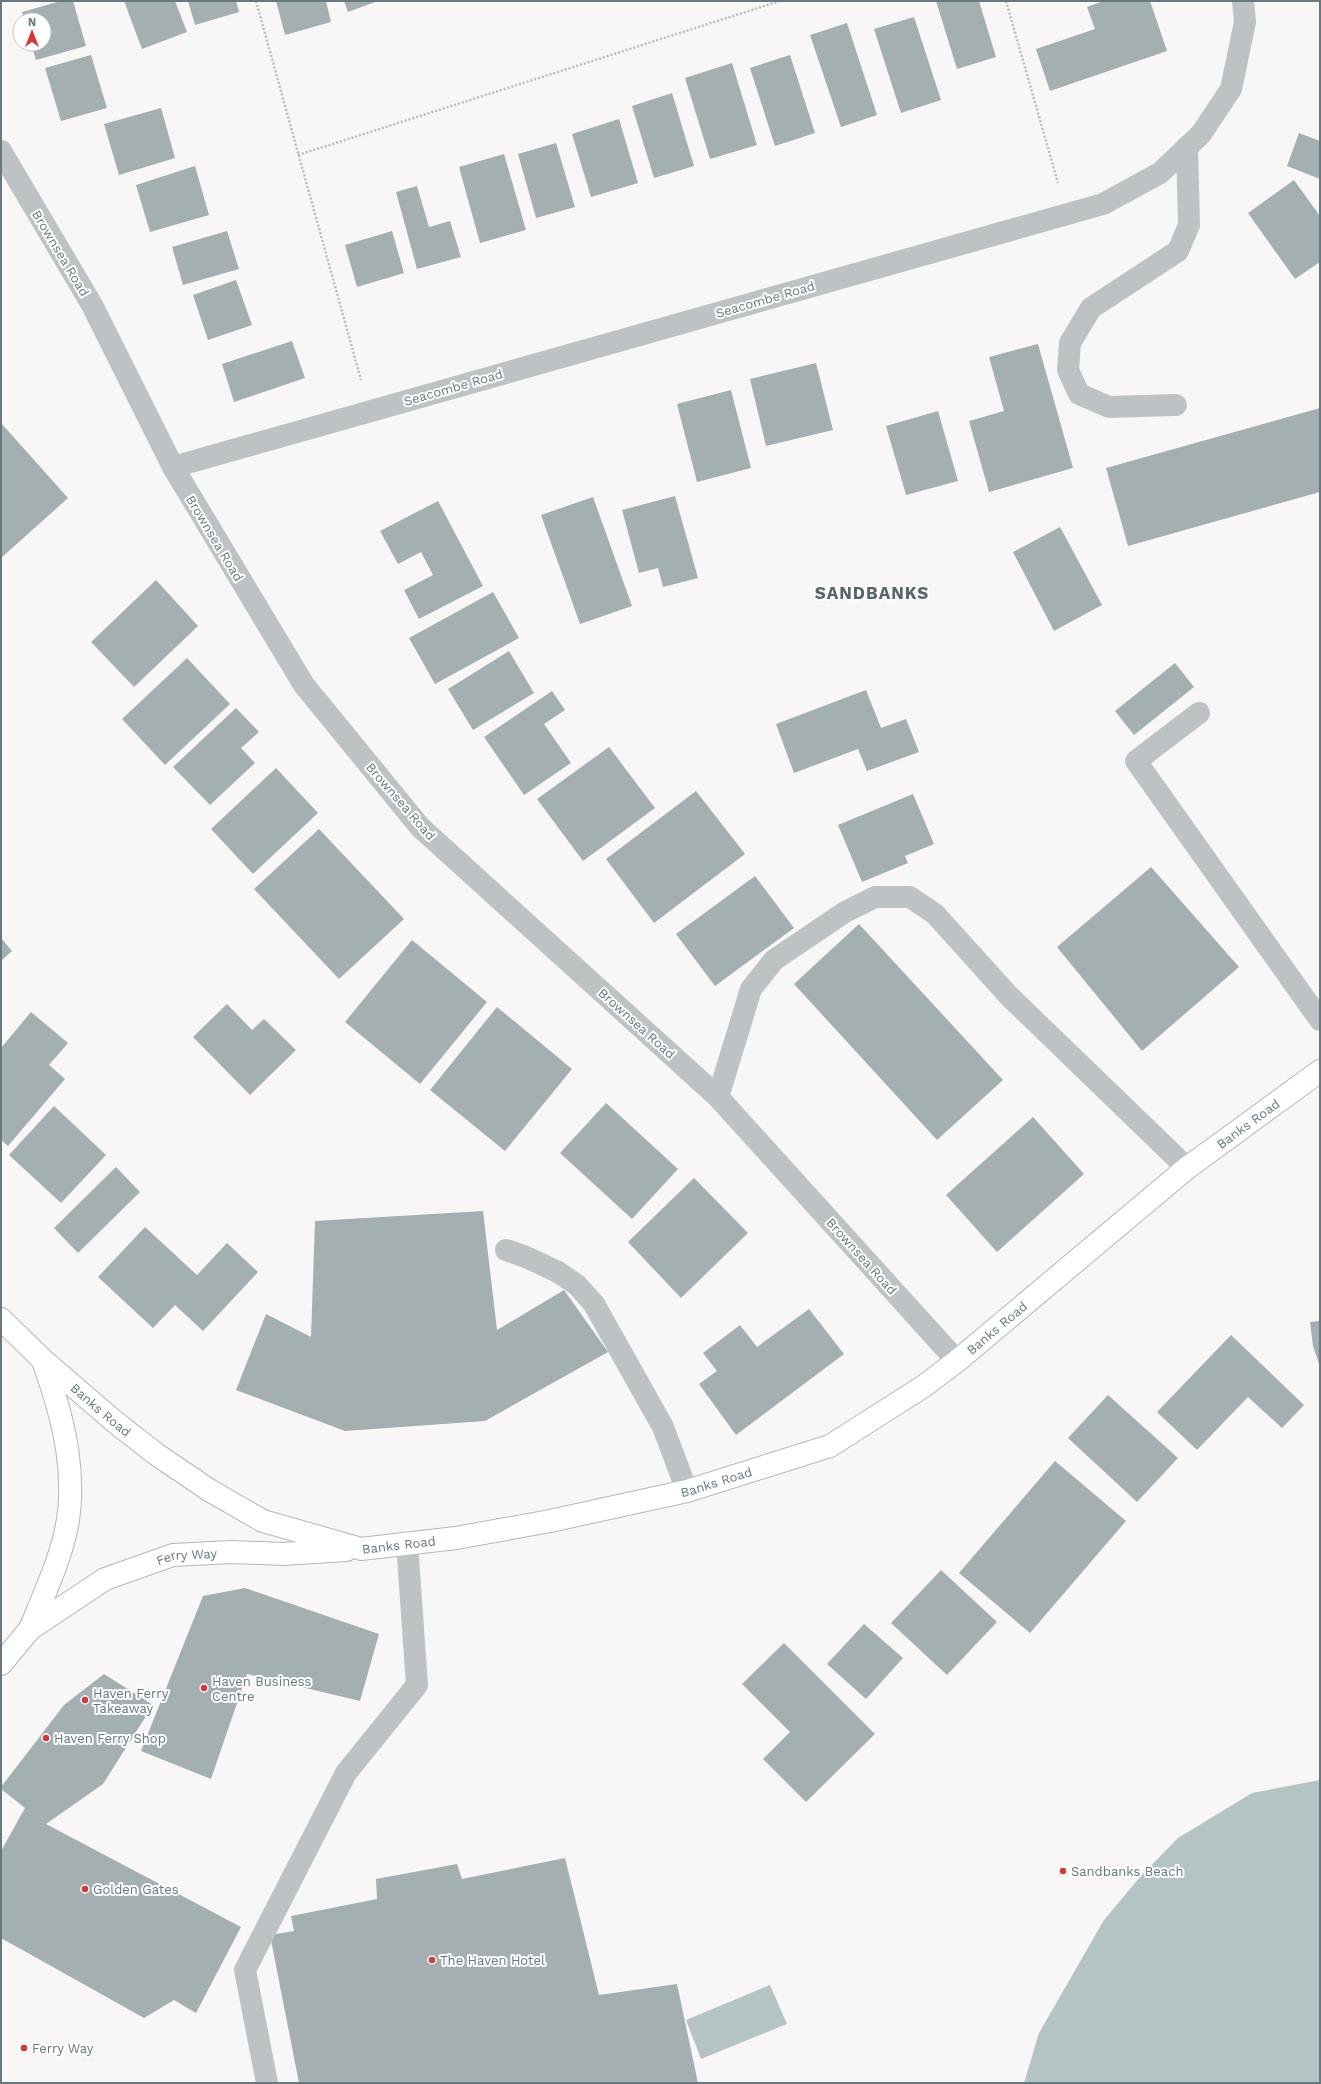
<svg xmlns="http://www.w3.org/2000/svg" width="1321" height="2084" font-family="'Work Sans',sans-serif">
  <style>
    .water { fill: #b4c4c4 }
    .building { fill: #a4afb2 }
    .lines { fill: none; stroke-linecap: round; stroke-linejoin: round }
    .secondary-casing { stroke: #b0b8ba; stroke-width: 24 }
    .path { stroke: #b8bcbe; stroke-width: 2.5; stroke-dasharray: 2 2; stroke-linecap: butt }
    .service { stroke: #bdc3c5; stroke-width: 22 }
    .minor { stroke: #bdc3c5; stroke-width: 22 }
    .secondary { stroke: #fff; stroke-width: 22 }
    .poi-dot { fill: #d63738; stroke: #fff; stroke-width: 1.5 }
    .labels { text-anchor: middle; stroke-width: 4; stroke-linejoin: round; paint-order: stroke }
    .street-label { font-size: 13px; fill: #65797e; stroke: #fff }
    .poi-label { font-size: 13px; fill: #65797e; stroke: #fff; text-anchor: start }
    .district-label { font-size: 17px; font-weight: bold; letter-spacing: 1px; fill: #56666a; stroke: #fff }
  </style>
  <rect width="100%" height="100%" fill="#f8f7f5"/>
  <g class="water">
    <polygon points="1320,1780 1320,2083 1024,2083 1039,2033 1104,1920 1140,1877 1178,1838 1252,1793"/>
    <polygon points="770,1985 787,2024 701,2059 686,2020"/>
  </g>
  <g class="building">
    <polygon points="61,1 73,1 86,46 36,60 31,44 44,44 44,20 24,20 22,12"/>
    <polygon points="124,1 175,1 187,32 142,49"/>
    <polygon points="188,1 236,1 239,12 195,25"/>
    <polygon points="276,1 326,1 331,22 285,35"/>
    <polygon points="344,1 378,1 348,12"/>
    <polygon points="936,1 979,1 996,57 957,69"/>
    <polygon points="1103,1 1150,1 1167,51 1050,91 1036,49 1095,29 1087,7"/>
    <polygon points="914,17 941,100 901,113 874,29"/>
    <polygon points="847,23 877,115 841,127 810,35"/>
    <polygon points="91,55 107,108 61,121 45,68"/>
    <polygon points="790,55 815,133 775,146 750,68"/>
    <polygon points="732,63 757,145 710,159 685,78"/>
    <polygon points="672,93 694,166 654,178 632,106"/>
    <polygon points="161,108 175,158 119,175 104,124"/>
    <polygon points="619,119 638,183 591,197 572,134"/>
    <polygon points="1299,133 1320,141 1320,179 1287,166"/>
    <polygon points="556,143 575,207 536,218 518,154"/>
    <polygon points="504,154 526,230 480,243 459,167"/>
    <polygon points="195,166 209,215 150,232 136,185"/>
    <polygon points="1294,180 1320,216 1320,262 1295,279 1248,213"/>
    <polygon points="417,186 429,227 450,221 461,257 417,269 396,192"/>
    <polygon points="227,231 239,269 183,285 172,247"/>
    <polygon points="392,231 404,273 357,287 345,245"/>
    <polygon points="236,280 252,325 208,340 193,295"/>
    <polygon points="292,341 305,378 234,402 222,364"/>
    <polygon points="1038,344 1073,468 989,492 969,421 1004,411 989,357"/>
    <polygon points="816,363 833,430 766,446 750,379"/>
    <polygon points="731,390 751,468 697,482 677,404"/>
    <polygon points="1320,408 1320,492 1128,546 1106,468"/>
    <polygon points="938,411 958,481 906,495 886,426"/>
    <polygon points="1,423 68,498 1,558"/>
    <polygon points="675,496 698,578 663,587 658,568 639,573 622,510"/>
    <polygon points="593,497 632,606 580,624 541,515"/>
    <polygon points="438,501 483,586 419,619 404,590 433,575 421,552 398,564 380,531"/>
    <polygon points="1060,527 1102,605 1054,631 1013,552"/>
    <polygon points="156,580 198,626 134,687 91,642"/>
    <polygon points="493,592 519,638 435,684 409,638"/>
    <polygon points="509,651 534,693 473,730 448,689"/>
    <polygon points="187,658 230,704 165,765 122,719"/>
    <polygon points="1175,663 1194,687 1134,735 1115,711"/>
    <polygon points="866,690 881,728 906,719 919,752 867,771 858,749 794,773 776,724"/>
    <polygon points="552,691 565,710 544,724 571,763 524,795 484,737"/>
    <polygon points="236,708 259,732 241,748 255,763 210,805 173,767"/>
    <polygon points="609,747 655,808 583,861 537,799"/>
    <polygon points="276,768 318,813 253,874 211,829"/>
    <polygon points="696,791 745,854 654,923 606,859"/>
    <polygon points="913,794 934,844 905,856 908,863 862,882 838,825"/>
    <polygon points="319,829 404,919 339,979 254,889"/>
    <polygon points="1151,867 1239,967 1142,1051 1057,947"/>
    <polygon points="755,876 794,928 715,986 676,934"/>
    <polygon points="859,924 1003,1080 937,1140 794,984"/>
    <polygon points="1,938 12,951 1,961"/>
    <polygon points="412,940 487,1002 420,1084 345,1022"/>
    <polygon points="227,1004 252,1030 264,1019 296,1050 250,1095 193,1037"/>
    <polygon points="497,1007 572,1069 505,1151 430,1090"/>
    <polygon points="31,1012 68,1043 49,1065 65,1079 8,1146 1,1140 1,1048"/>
    <polygon points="606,1103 678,1169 632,1219 560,1153"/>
    <polygon points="54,1106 106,1155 61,1203 9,1155"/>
    <polygon points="1033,1117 1084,1174 997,1252 946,1195"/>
    <polygon points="116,1167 140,1192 78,1253 54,1228"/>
    <polygon points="694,1178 748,1233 681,1298 628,1242"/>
    <polygon points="483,1211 497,1330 564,1290 608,1352 485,1421 345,1431 236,1390 266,1314 311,1337 315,1221"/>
    <polygon points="145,1227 197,1275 227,1243 258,1272 203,1331 175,1305 153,1328 98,1277"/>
    <polygon points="809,1309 844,1354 736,1435 699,1384 717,1371 703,1353 740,1325 757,1347"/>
    <polygon points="1320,1321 1320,1367 1313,1346 1310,1322"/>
    <polygon points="1231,1335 1304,1405 1282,1428 1248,1397 1197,1450 1157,1412"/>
    <polygon points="1108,1395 1178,1458 1137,1502 1068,1438"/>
    <polygon points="1055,1461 1126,1521 1030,1633 959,1573"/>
    <polygon points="941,1570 997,1622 947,1675 891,1623"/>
    <polygon points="245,1588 379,1634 360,1701 247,1674 211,1779 141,1751 203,1596"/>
    <polygon points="864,1624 903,1658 866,1699 827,1664"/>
    <polygon points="784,1643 875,1734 806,1802 763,1759 790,1732 742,1684"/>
    <polygon points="104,1674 153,1705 103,1784 46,1824 241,1927 196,2013 174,2000 144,2018 1,1938 1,1851 25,1808 1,1789 1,1787 64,1705"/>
    <polygon points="565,1858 599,1995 677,1984 698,2083 299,2083 270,1935 294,1931 291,1916 377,1899 376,1879 457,1864 462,1879"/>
  </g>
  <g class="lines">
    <g class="secondary-casing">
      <g id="secondary">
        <path id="s1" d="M1,1319L43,1360L115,1422L156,1454L209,1490L263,1521L361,1549L456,1538L550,1521L687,1491L830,1446L924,1386L957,1361L1187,1168L1320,1071"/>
        <path d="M30,1629C41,1602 54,1574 62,1546C81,1484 64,1419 43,1361"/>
        <path id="s2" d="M1,1664L30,1629L105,1579L173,1555L232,1552L283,1554L346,1550"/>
      </g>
    </g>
    <g class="path">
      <polyline points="256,1 361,380"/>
      <polyline points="1006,1 1058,183"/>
      <polyline points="298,155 780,1"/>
    </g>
    <g class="service">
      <polyline points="1176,405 1109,407 1079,394 1068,370 1070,343 1091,308 1178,251 1189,225 1187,147"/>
      <polyline points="718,1097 751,989 774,960 845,912 875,897 910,897 935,914 1009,996 1187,1168"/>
      <polyline points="506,1250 526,1257 558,1272 577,1285 594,1304 663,1427 687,1491"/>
      <polyline points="267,2083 245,1970 346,1773 417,1685 407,1543"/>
    </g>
    <g class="minor">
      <polyline points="1,151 92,305 173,467 304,685 420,827 718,1097 957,1361"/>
      <polyline points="173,467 1103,204 1160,173 1201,134 1231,89 1245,22 1243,1"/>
      <polyline points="1199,713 1136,761 1320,1020"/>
    </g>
    <use href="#secondary" class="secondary"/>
  </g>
  <g class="poi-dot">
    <circle cx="204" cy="1688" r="4"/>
    <circle cx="85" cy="1700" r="4"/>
    <circle cx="46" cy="1738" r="4"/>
    <circle cx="1063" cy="1871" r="4"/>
    <circle cx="85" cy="1889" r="4"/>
    <circle cx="432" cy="1960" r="4"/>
    <circle cx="24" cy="2048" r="4"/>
  </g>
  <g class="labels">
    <g class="street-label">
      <text transform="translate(61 253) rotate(59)" y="5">Brownsea Road</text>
      <text transform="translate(765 299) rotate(-16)" y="5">Seacombe Road</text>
      <text transform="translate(453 387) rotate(-16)" y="5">Seacombe Road</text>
      <text transform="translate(215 538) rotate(59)" y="5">Brownsea Road</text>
      <text transform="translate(401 801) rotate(49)" y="5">Brownsea Road</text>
      <text transform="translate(637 1023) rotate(42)" y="5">Brownsea Road</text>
      <text dy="5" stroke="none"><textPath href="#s1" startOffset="1444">Banks Road</textPath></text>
      <text transform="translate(862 1256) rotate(48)" y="5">Brownsea Road</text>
      <text dy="5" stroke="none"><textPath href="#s1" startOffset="1120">Banks Road</textPath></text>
      <text dy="5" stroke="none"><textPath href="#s1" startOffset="135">Banks Road</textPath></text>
      <text dy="5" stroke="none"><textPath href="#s1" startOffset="796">Banks Road</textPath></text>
      <text dy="5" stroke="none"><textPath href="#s1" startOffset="472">Banks Road</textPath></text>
      <text dy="5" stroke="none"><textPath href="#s2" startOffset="221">Ferry Way</textPath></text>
    </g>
    <g class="poi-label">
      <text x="212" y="1686">Haven Business<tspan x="212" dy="15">Centre</tspan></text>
      <text x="93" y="1698">Haven Ferry<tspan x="93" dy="15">Takeaway</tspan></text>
      <text x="54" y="1743">Haven Ferry Shop</text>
      <text x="1071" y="1876">Sandbanks Beach</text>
      <text x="93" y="1894">Golden Gates</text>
      <text x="440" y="1965">The Haven Hotel</text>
      <text x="32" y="2053">Ferry Way</text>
    </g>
    <g class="district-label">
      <text x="872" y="599">SANDBANKS</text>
    </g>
  </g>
  <rect width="1321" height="2084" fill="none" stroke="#65797e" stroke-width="4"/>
  <g transform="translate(32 32)"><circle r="19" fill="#ffffff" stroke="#c1c9cb"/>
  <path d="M0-3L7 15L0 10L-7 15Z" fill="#d63738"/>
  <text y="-6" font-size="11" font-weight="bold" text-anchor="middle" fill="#65797e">N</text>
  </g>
</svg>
